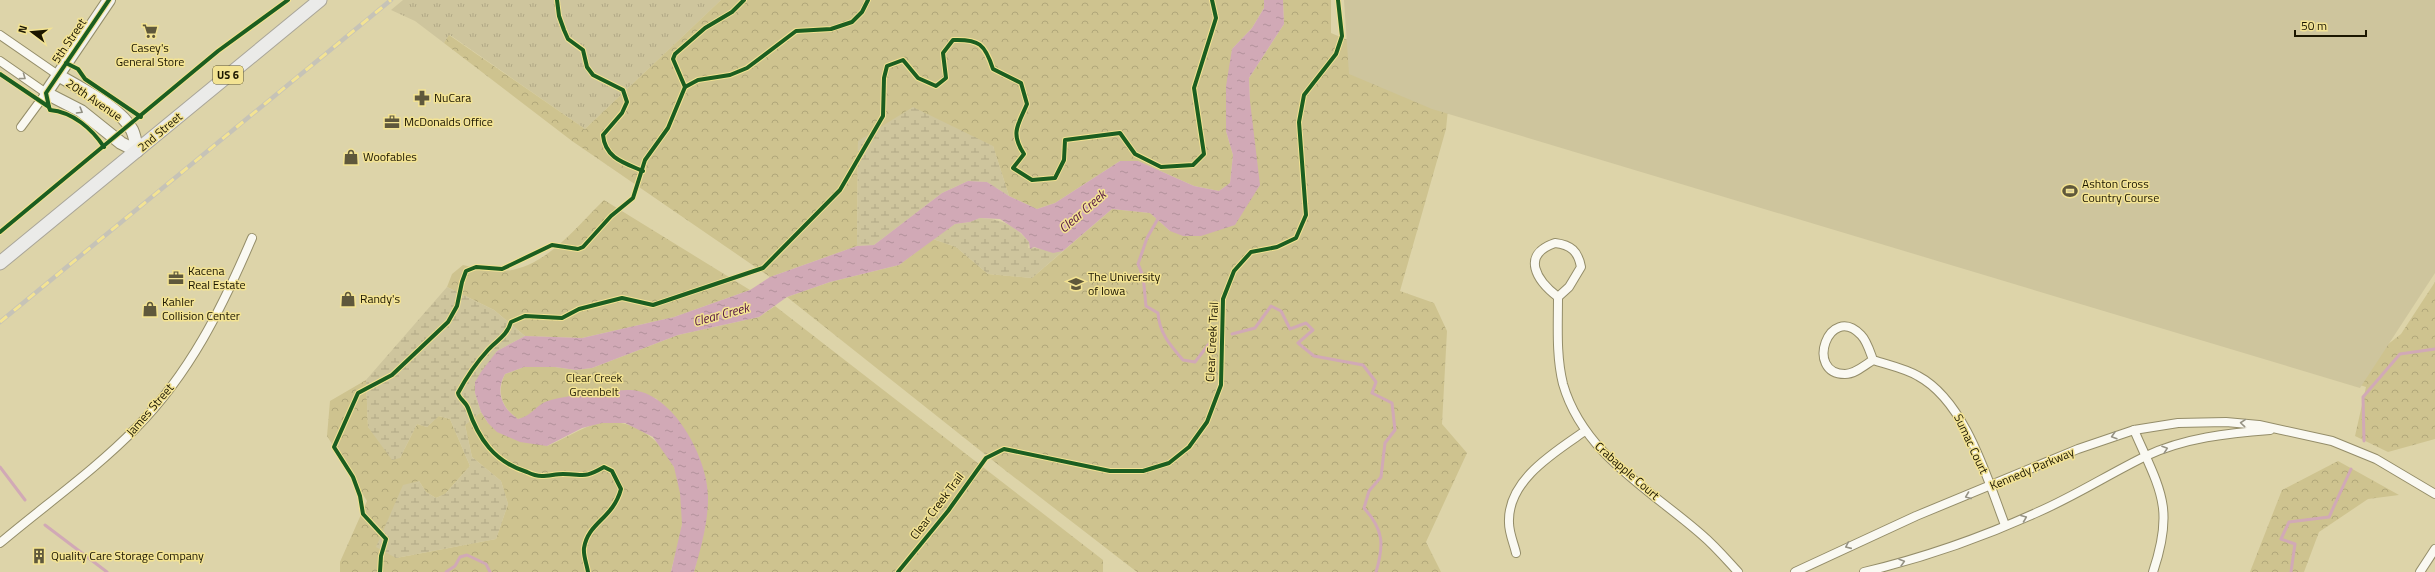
<svg xmlns="http://www.w3.org/2000/svg" width="2435" height="572" font-family="'Titillium Web',sans-serif">
  <style>
    .grass { fill: url(#grass-tufts) }
    .forest { fill: url(#forest-crowns) }
    .wetland { fill: url(#wetland-marsh) }
    .garden { fill: #cec59d }
    .water { fill: url(#water-ripples) }
    .lines { fill: none; stroke-linecap: round; stroke-linejoin: round }
    .stream { stroke: #d1a9b6; stroke-width: 3 }
    .street-casing { stroke: #948d69; stroke-width: 10 }
    .secondary-casing { stroke: #948d69; stroke-width: 14 }
    .primary-casing { stroke: #a9a599; stroke-width: 15 }
    .street { stroke: #faf9f2; stroke-width: 8 }
    .secondary { stroke: #f2f2ee; stroke-width: 12 }
    .primary { stroke: #ebebe9; stroke-width: 13 }
    .rail-casing { stroke: #c6c3b7; stroke-width: 4.5 }
    .rail { stroke: #f3e393; stroke-width: 3; stroke-dasharray: 9; stroke-linecap: butt }
    .cycleway-casing { stroke: #f3e393; stroke-width: 6 }
    .cycleway { stroke: #1b5e20; stroke-width: 4 }
    .oneway { stroke: #969385 }
    .oneway2 { stroke: #918f83 }
    .labels { text-anchor: middle; stroke-width: 3; stroke-linejoin: round; paint-order: stroke }
    .shield { fill: #f3e393; stroke: #5c542c; stroke-width: 1 }
    .shield-label { font-size: 11px; font-weight: bold; fill: #1b1600 }
    .street-label { font-size: 12px; fill: #1b1600; stroke: #f3e393 }
    .poi-label { font-size: 12px; fill: #1b1600; stroke: #f3e393; text-anchor: start }
    .park-label { font-size: 12px; fill: #2f290d; stroke: #f3e393 }
    .water-label { font-size: 13px; font-style: italic; fill: #541445; stroke: #f3e393 }
  </style>
  <defs>
    <pattern id="grass-tufts" width="24" height="20" patternUnits="userSpaceOnUse"><rect width="24" height="20" fill="#cec59d"/><path d="M3 7l-1-3M5 7V3M7 7l1-3M15 17l-1-3M17 17v-4M19 17l1-3" fill="none" stroke="#b0a885"/></pattern>
    <pattern id="forest-crowns" width="20" height="18" patternUnits="userSpaceOnUse"><rect width="20" height="18" fill="#cec38f"/><path d="M2 6a3 3 0 1 1 6 0M12 15a3 3 0 1 1 6 0" fill="none" stroke="#b0a77a"/></pattern>
    <pattern id="wetland-marsh" width="20" height="14" patternUnits="userSpaceOnUse"><rect width="20" height="14" fill="#cec59d"/><path d="M1 5h8M5 5V1M11 12h8M15 12V8" fill="none" stroke="#b0a885"/></pattern>
    <pattern id="water-ripples" width="26" height="14" patternUnits="userSpaceOnUse"><rect width="26" height="14" fill="#d1a9b6"/><path d="M2 4q2-2 4 0t4 0M15 11q2-2 4 0t4 0" fill="none" stroke="#b3919b"/></pattern>
  </defs>
  <rect width="100%" height="100%" fill="#ddd4a9"/>
  <polygon class="grass" points="403,0 721,0 585,129 450,35 444,43 415,21 391,10"/>
  <g class="forest">
    <polygon points="721,0 1264,0 1264,8 1252,28 1232,49 1226,131 1233,155 1230,183 1219,191 1194,186 1138,161 1120,161 1055,203 1037,209 1009,196 993,146 858,141 857,246 770,277 572,141 444,43 449,35 585,129"/>
    <polygon points="1283,0 1331,0 1331,33 1367,48 2373,356 2401,334 2435,282 2435,439 2388,452 2355,436 2366,387 1919,239 1448,109 1446,129 1400,291 1434,303 1447,331 1442,424 1467,453 1426,542 1441,572 1137,572 1001,467 787,297 830,282 899,265 933,239 956,247 988,274 1032,278 1112,209 1150,213 1170,231 1235,225 1250,101 1249,78 1284,24"/>
    <path d="M604,200L750,290L674,317L582,338L525,336L494,310L447,287L452,274L463,265C472,267 482,271 490,271C540,276 572,231 604,200Z"/>
    <path d="M775,306L1103,560V572H694L705,527L657,399L632,390L559,399L544,403L529,416L518,419C502,408 496,392 505,374L524,367H555L576,370L592,368L678,335L759,317Z"/>
    <path d="M366,380L368,427L400,458L417,424L427,427L438,416L450,419L470,466L445,494L436,498L426,492L419,481L396,558L496,539L508,504L501,481L472,457L465,425L481,412L488,423L547,446C565,439 581,427 600,423C632,417 661,439 674,467C681,481 683,508 682,524C680,540 674,557 671,572H340V562L367,501L327,436L330,401Z"/>
    <polygon points="2338,461 2399,495 2368,499 2319,532 2304,572 2250,572 2282,490"/>
  </g>
  <g class="wetland">
    <polygon points="913,107 993,146 1009,196 987,182 968,181 942,193 874,245 857,246 858,141"/>
    <path d="M980,218C1002,219 1014,225 1029,242L1028,248C1040,246 1050,253 1063,251L1032,278L988,274L956,247L933,239L955,224L969,222Z"/>
    <polygon points="447,287 494,310 525,336 497,351 475,393 481,412 465,425 472,457 501,481 508,504 496,539 396,558 376,547 403,485 419,481 426,492 436,498 445,494 470,466 450,419 439,416 427,427 417,424 400,458 392,460 368,427 366,380"/>
  </g>
  <polygon class="garden" points="1344,0 2435,0 2435,273 2360,388 1432,109 1349,74"/>
  <path class="water" d="M1264,0H1283L1284,24L1249,78L1250,101L1260,185L1235,225L1201,236H1183L1170,231L1150,213L1112,209L1063,251L1053,253L1034,247L1030,249L1029,242L1021,233L1000,219L980,218L970,222L955,224L899,265L830,282L787,297L759,317L678,335L592,368L576,370L555,367H524L505,374C495,392 502,408 518,419C532,415 533,409 543,403C554,396 616,390 630,390C673,391 709,460 708,498C708,523 701,548 694,572H671L682,524L680,493L674,467L653,437L625,423H602L582,428L547,446L520,442L497,432L488,423L481,412L475,393V382L481,372L497,351L525,336L582,338L674,317L750,290L770,277L857,246L874,245L942,193L968,181L987,182L1009,196L1037,209L1055,203L1120,161H1138L1194,186L1219,191L1230,183L1233,155L1226,131V86L1232,49L1252,28L1264,8Z"/>
  <g class="lines">
    <g class="stream">
      <path d="M1159,217L1147,238L1138,264C1145,277 1144,290 1146,306L1158,313C1159,333 1171,346 1183,360L1195,362L1212,340"/>
      <path d="M1232,334L1255,328L1271,306L1281,311L1290,329L1306,323L1313,330L1298,343L1314,356L1363,365L1376,382L1372,393L1392,403L1395,430L1385,443L1381,477L1369,491L1364,508C1384,530 1384,545 1376,572"/>
      <polyline points="2364,441 2363,397 2400,354 2435,349"/>
      <polyline points="0,467 25,500"/>
      <polyline points="45,525 107,572"/>
      <polyline points="446,572 455,566 460,557 467,555 486,564 490,572"/>
      <polyline points="2291,572 2295,544 2281,539 2289,522 2329,517 2351,469"/>
    </g>
    <g class="street-casing">
      <g id="street">
        <polyline points="0,35 58,75"/>
        <polyline points="0,61 46,93 21,127"/>
        <path d="M1555,243C1571,245 1578,251 1581,267L1569,287L1558,297C1537,281 1520,255 1555,243Z"/>
        <path d="M1558,297C1558,326 1556,356 1563,384C1583,454 1651,490 1702,535C1715,546 1726,559 1738,572"/>
        <path d="M1873,360C1865,365 1855,374 1845,374C1804,374 1829,302 1861,335C1867,341 1870,352 1873,360C1888,365 1904,368 1918,376C1965,401 1987,478 2005,525"/>
        <path d="M2134,430C2160,490 2175,507 2153,572"/>
        <path d="M0,543C45,505 95,470 136,428C190,373 222,308 252,238"/>
        <path d="M1516,553C1514,544 1509,533 1509,523C1507,480 1555,452 1585,431"/>
        <polyline points="1795,572 1916,516 2078,449 2134,430 2178,423 2226,422 2259,425 2332,441 2376,459 2435,494"/>
        <path d="M1864,572C1923,558 1983,537 2038,512C2075,496 2109,474 2146,456C2184,438 2228,433 2270,430"/>
        <polyline points="2420,572 2435,549"/>
      </g>
    </g>
    <g class="secondary-casing">
      <g id="secondary">
        <polyline points="109,0 46,93 81,111 121,143 137,151"/>
        <path d="M58,75C79,88 121,108 132,130C135,136 136,144 137,151"/>
      </g>
    </g>
    <g class="primary-casing">
      <polyline id="primary" points="0,263 320,0"/>
    </g>
    <use href="#street" class="street"/>
    <use href="#secondary" class="secondary"/>
    <use href="#primary" class="primary"/>
    <g class="rail-casing">
      <polyline id="rail" points="0,322 391,0"/>
    </g>
    <use href="#rail" class="rail"/>
    <g class="cycleway-casing">
      <g id="cycleway">
        <path d="M557,0L559,16L564,30L568,39L583,50L587,67L593,75L623,90L627,102L622,113L603,135C605,158 624,163 643,171"/>
        <polyline points="66,63 78,69 85,79 141,117"/>
        <path d="M0,74L49,107L50,110C73,112 92,129 104,147"/>
        <polyline points="685,87 673,59 675,54 705,28 732,12 744,0"/>
        <polyline points="49,107 46,93 109,0"/>
        <polyline points="0,232 218,51 288,0"/>
        <polyline points="380,572 381,556 386,539 363,514 360,496 353,477 334,447 358,393 392,375 448,322 457,306 462,282 466,271 476,267 502,269 552,245 578,249 583,247 611,216 633,198 645,160 668,128 685,87 698,80 730,75 747,68 796,31 831,29 852,22 862,12 868,0"/>
        <path d="M588,572C587,565 583,555 584,548C588,522 613,519 621,489L612,471L604,467C583,479 585,474 563,474C556,474 549,476 542,476C537,476 531,474 527,472C494,462 478,438 468,408C466,402 459,399 458,393C466,378 476,363 488,350C497,340 507,336 511,322L525,316L562,318L579,309L622,298L653,305L763,268L840,190L883,116L884,78L887,66L903,60L918,78L936,86L946,78L943,53L953,40C979,39 985,44 993,69L1021,83L1027,104C1018,125 1010,133 1024,154L1013,168L1032,180L1055,178L1064,160L1065,140L1120,133L1135,154L1161,167L1193,165L1204,154L1194,88L1216,18L1212,0"/>
        <polyline points="898,572 948,511 986,458 1004,449 1110,471 1143,471 1169,463 1189,447 1207,422 1221,385 1223,299 1234,271 1251,252 1277,247 1296,238 1306,215 1299,122 1304,95 1336,54 1342,36 1338,0"/>
      </g>
    </g>
    <use href="#cycleway" class="cycleway"/>
  </g>
  <defs><path id="oneway-chevron" d="M-2-3.5L2.5 0L-2 3.5" fill="none" stroke-width="1.6" stroke-linecap="round" stroke-linejoin="round"/></defs>
  <g class="oneway">
    <use href="#oneway-chevron" transform="translate(23 77) rotate(36)"/>
    <use href="#oneway-chevron" transform="translate(2243 423) rotate(-175)"/>
    <use href="#oneway-chevron" transform="translate(2114 436) rotate(163)"/>
    <use href="#oneway-chevron" transform="translate(2165 449) rotate(-19)"/>
    <use href="#oneway-chevron" transform="translate(1968 496) rotate(159)"/>
    <use href="#oneway-chevron" transform="translate(2024 518) rotate(-22)"/>
    <use href="#oneway-chevron" transform="translate(1848 546) rotate(156)"/>
    <use href="#oneway-chevron" transform="translate(1902 562) rotate(-16)"/>
  </g>
  <use class="oneway2" href="#oneway-chevron" transform="translate(80 111) rotate(31)"/>
  <defs>
    <g id="supermarket-bare" transform="scale(1.2)"><path d="M-6-5.5h2.5l.6 2H6L4.5 2H-2.5L-4.4-4H-6ZM-1.5 3.2a1.3 1.3 0 1 0 .1 0ZM3 3.2a1.3 1.3 0 1 0 .1 0Z" fill="#5f583b" stroke="#f3e393" stroke-width="2.5" paint-order="stroke"/></g>
    <g id="pharmacy-bare" transform="scale(1.2)"><path d="M-2-6h4v4h4v4h-4v4h-4v-4h-4v-4h4Z" fill="#5f583b" stroke="#f3e393" stroke-width="2.5" paint-order="stroke"/></g>
    <g id="office-bare" transform="scale(1.2)"><path d="M-6-3h4V-5.5h4V-3h4V5H-6ZM-1-4.5V-3h2v-1.5ZM-6 0V1H6V0Z" fill="#5f583b" stroke="#f3e393" stroke-width="2.5" paint-order="stroke"/></g>
    <g id="shop-bare" transform="scale(1.2)"><path d="M-5-2.5h2.3a2.7 3.5 0 0 1 5.4 0H5L5.5 6h-11ZM-1.5-2.5h3a1.5 2.3 0 0 0-3 0Z" fill="#5f583b" stroke="#f3e393" stroke-width="2.5" paint-order="stroke"/></g>
    <g id="stadium-bare" transform="scale(1.2)"><path d="M0-5a6.5 5 0 1 0 0 10a6.5 5 0 1 0 0-10ZM-3.5-1.8h7v3.6h-7Z" fill="#5f583b" stroke="#f3e393" stroke-width="2.5" paint-order="stroke"/></g>
    <g id="university-bare" transform="scale(1.2)"><path d="M0-5L7-2L0 1L-7-2ZM-4 1L0 2.5L4 1V4Q0 6-4 4Z" fill="#5f583b" stroke="#f3e393" stroke-width="2.5" paint-order="stroke"/></g>
    <g id="building-bare" transform="scale(1.2)"><path d="M-4-6H4V6H1V3H-1V6H-4ZM-2.5-4.3h1.7v1.8h-1.7ZM.8-4.3h1.7v1.8H.8ZM-2.5-1h1.7V.8h-1.7ZM.8-1h1.7V.8H.8Z" fill="#5f583b" stroke="#f3e393" stroke-width="2.5" paint-order="stroke"/></g>
  </defs>
  <g fill-rule="evenodd">
    <use href="#supermarket-bare" x="150" y="31"/>
    <use href="#pharmacy-bare" x="422" y="98"/>
    <use href="#office-bare" x="392" y="122"/>
    <use href="#shop-bare" x="351" y="157"/>
    <use href="#stadium-bare" x="2070" y="191"/>
    <use href="#office-bare" x="176" y="278"/>
    <use href="#university-bare" x="1076" y="284"/>
    <use href="#shop-bare" x="348" y="299"/>
    <use href="#shop-bare" x="150" y="309"/>
    <use href="#building-bare" x="39" y="556"/>
  </g>
  <g class="labels">
    <rect class="shield" x="213" y="66" width="30" height="18" rx="3"/>
    <g class="shield-label">
      <text x="228" y="79">US 6</text>
    </g>
    <g class="street-label">
      <text transform="translate(69 41) rotate(-56)" y="4">5th Street</text>
      <text transform="translate(94 100) rotate(34)" y="4">20th Avenue</text>
      <text transform="translate(160 132) rotate(-40)" y="4">2nd Street</text>
      <text transform="translate(1212 342) rotate(-87)" y="4">Clear Creek Trail</text>
      <text transform="translate(150 410) rotate(-49)" y="4">James Street</text>
      <text transform="translate(1971 444) rotate(65)" y="4">Sumac Court</text>
      <text transform="translate(2032 469) rotate(-23)" y="4">Kennedy Parkway</text>
      <text transform="translate(1627 471) rotate(41)" y="4">Crabapple Court</text>
      <text transform="translate(937 506) rotate(-53)" y="4">Clear Creek Trail</text>
    </g>
    <g class="poi-label">
      <text x="150" y="52" text-anchor="middle">Casey's<tspan x="150" dy="14">General Store</tspan></text>
      <text x="434" y="102">NuCara</text>
      <text x="404" y="126">McDonalds Office</text>
      <text x="363" y="161">Woofables</text>
      <text x="2082" y="188">Ashton Cross<tspan x="2082" dy="14">Country Course</tspan></text>
      <text x="188" y="275">Kacena<tspan x="188" dy="14">Real Estate</tspan></text>
      <text x="1088" y="281">The University<tspan x="1088" dy="14">of Iowa</tspan></text>
      <text x="360" y="303">Randy's</text>
      <text x="162" y="306">Kahler<tspan x="162" dy="14">Collision Center</tspan></text>
      <text x="51" y="560">Quality Care Storage Company</text>
    </g>
    <g class="park-label">
      <text x="594" y="382">Clear Creek<tspan x="594" dy="14">Greenbelt</tspan></text>
    </g>
    <g class="water-label">
      <text transform="translate(1082 211) rotate(-41)" y="5">Clear Creek</text>
      <text transform="translate(721 314) rotate(-15)" y="5">Clear Creek</text>
    </g>
  </g>
  <g transform="translate(32 32) rotate(286)" stroke="#f3e393" stroke-width="3" paint-order="stroke">
  <path d="M0-3L7 15L0 10L-7 15Z" fill="#1b1600"/>
  <text y="-6" font-size="11" font-weight="bold" text-anchor="middle" fill="#1b1600">N</text>
  </g>
  <path d="M2295 30v6h71v-6" fill="none" stroke="#1b1600" stroke-width="2"/>
  <text x="2301" y="30" font-size="12" fill="#1b1600" stroke="#f3e393" stroke-width="3" paint-order="stroke">50 m</text>
</svg>
